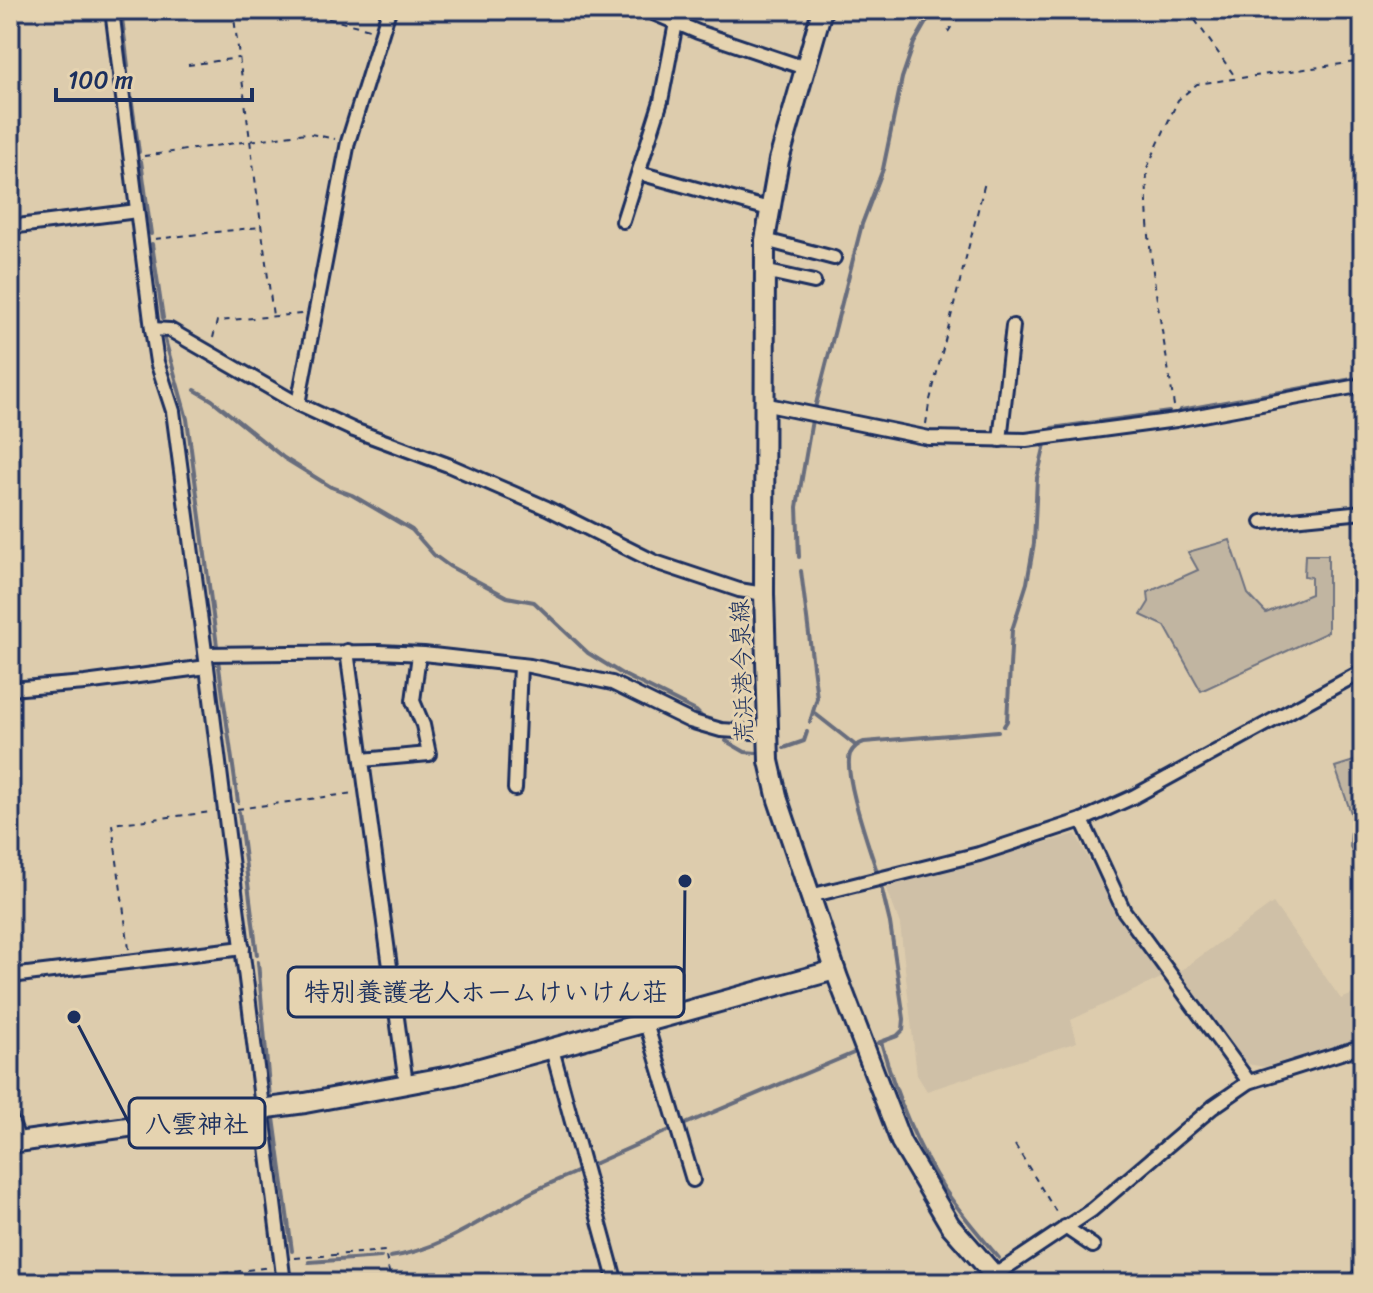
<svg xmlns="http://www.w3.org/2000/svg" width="1373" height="1293" font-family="Sriracha,'Klee One',sans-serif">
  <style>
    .built { fill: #cfc0a7 }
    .green { fill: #c1b5a1; stroke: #6e7280; stroke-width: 2 }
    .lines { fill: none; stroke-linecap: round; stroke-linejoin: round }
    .stream { stroke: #676d7d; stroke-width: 4 }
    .street-casing { stroke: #1b2f5e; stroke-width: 18 }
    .secondary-casing { stroke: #1b2f5e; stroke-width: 24 }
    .path { stroke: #1b2f5e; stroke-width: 2; stroke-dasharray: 6 6; stroke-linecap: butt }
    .street { stroke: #e5d3b0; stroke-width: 12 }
    .secondary { stroke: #e5d3b0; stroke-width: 18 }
    .labels { text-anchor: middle; stroke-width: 6; stroke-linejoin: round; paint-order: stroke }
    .street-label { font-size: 24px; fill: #1b2f5e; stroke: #e5d3b0 }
    .leader { fill: none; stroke: #1b2f5e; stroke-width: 3 }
    .callout-dot { fill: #1b2f5e; stroke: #e5d3b0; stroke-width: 3 }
    .callout { fill: #e5d3b0; stroke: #1b2f5e; stroke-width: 3 }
    .callout-label { font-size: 26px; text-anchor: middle; font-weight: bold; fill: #1b2f5e }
  </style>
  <rect width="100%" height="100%" fill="#ddccad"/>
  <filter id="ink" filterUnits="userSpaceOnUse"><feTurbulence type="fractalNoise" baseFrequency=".0125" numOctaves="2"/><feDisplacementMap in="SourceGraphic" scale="16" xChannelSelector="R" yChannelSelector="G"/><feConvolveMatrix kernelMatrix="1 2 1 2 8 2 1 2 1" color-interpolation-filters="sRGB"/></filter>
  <g filter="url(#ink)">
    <g class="built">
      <polygon points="1076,834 1120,922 1163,977 1071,1020 1077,1042 927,1091 917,1075 900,924 886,887"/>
      <polygon points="1273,903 1341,999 1363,990 1363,1037 1265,1067 1247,1064 1179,972"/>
    </g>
    <g class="green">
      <polygon points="1230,540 1248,594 1266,613 1311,594 1311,577 1304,576 1305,555 1328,555 1328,632 1201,691 1165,626 1141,615 1149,602 1148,592 1198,570 1188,552"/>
      <polygon points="1363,758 1363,868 1350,847 1352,816 1335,767"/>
    </g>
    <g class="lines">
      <g class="stream">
        <polyline points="121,10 128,66"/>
        <polyline points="128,76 139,152"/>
        <polyline points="141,161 151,234"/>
        <polyline points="152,244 163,318"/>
        <polyline points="164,336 187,419 217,646"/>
        <polyline points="195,390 212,400 284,458 331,487 352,495 412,530 434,555 449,566 507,597 534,602 588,653 622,674 696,711 703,718"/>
        <polyline points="815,408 862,224 883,169 902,78 914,43 933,10"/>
        <polyline points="1181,410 1363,377"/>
        <polyline points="1048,433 1052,428 1169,412"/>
        <polyline points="799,557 797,507 812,420"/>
        <polyline points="801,571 817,698 810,722"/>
        <polyline points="218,660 238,802"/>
        <polyline points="813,712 855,745"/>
        <polyline points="1004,726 1007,721 1012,630 1027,583 1034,543 1037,478 1045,444"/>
        <polyline points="726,741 745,752 757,753"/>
        <polyline points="784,748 804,741 807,732"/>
        <polyline points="239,812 257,955"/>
        <path d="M877,872C870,849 843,775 850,754C853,748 858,744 864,742L998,731"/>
        <polyline points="258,962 270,1098"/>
        <path d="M881,1042C895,1092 916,1146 945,1190C961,1214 980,1236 999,1258"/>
        <polyline points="878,1043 897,1036 903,1030 904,1019 890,923 881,886"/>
        <polyline points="274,1118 292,1251"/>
        <polyline points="683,1125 856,1052"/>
        <polyline points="589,1166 672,1129"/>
        <path d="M390,1257C441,1250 482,1219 526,1195C543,1186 561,1179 578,1171"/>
        <polyline points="309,1262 381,1257"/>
        <polyline points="1012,1273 1023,1283"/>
        <polyline points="292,1276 293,1283"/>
      </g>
      <g class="street-casing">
        <g id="street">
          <polyline points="112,10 152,329 157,362 173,411 207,667 284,1283"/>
          <polyline points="646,10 698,32 805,68"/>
          <polyline points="639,173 769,209"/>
          <polyline points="623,221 661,101 676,23"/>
          <polyline points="10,227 137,211"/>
          <polyline points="765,240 834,258"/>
          <polyline points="764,271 814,282"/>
          <polyline points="152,329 170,330 298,404 354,430 448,465 547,508 655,562 739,590 764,594"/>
          <polyline points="298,404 348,142 389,10"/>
          <polyline points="763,404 929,438 1026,440 1176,420 1363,385"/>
          <polyline points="1000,440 1013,326"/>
          <polyline points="1262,522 1363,512"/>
          <polyline points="347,651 406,1084"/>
          <polyline points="206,654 379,652 424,654 530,666 612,683 690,721 721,730 768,733"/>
          <polyline points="10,689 85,683 207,667"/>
          <polyline points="362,760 429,754 423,725 413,701 419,654"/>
          <polyline points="515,789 520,665"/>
          <polyline points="1082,820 1124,911 1249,1082"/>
          <polyline points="810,896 979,854 1082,820 1133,797 1363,671"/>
          <polyline points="10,979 19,975 243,948"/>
          <polyline points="646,1023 693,1180"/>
          <polyline points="552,1049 616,1283"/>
          <polyline points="10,1118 19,1141"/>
          <polyline points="1065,1227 1093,1246"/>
          <polyline points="983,1283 1092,1210 1213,1107 1249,1082 1363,1046"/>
          <polyline points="1354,1283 1363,1271"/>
        </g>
      </g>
      <g class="secondary-casing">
        <g id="secondary">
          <polyline points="822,10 779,160 765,240 764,594 769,761 778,800 838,978 901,1142 950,1225 1001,1283"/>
          <polyline points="10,1143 305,1103 455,1075 835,970"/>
        </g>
      </g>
      <g class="path">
        <polyline points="233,10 273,316"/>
        <polyline points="293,10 370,29"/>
        <polyline points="1188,10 1236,78"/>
        <polyline points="948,32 962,10"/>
        <polyline points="188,65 238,58"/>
        <polyline points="144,156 306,133 335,139"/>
        <polyline points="155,239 260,227"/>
        <polyline points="213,338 217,321 302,314"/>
        <path d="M1174,406C1163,328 1144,248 1147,168L1178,100L1197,84L1363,61"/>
        <polyline points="926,424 929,404 985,182"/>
        <polyline points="237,809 354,793"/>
        <polyline points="129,949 112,824 211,812"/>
        <polyline points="1015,1145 1058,1215"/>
        <polyline points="295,1258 385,1251 391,1283"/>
        <polyline points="152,1283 270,1267"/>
      </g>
      <use href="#street" class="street"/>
      <use href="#secondary" class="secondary"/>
    </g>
  </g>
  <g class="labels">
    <g class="street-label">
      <text transform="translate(742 671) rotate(-92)" y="8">荒浜港今泉線</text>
    </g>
  </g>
  <path class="leader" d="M685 881L684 992M74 1017L129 1123"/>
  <g class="callout-dot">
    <circle cx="685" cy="881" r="8"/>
    <circle cx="74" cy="1017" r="8"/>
  </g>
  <g class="callout">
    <rect x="288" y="967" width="396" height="50" rx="8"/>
    <rect x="129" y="1098" width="136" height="50" rx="8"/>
  </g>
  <g class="callout-label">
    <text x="486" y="1001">特別養護老人ホームけいけん荘</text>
    <text x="197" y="1133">八雲神社</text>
  </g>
  <rect width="1373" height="1293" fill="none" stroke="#e5d3b0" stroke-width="40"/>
  <rect x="20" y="20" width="1333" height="1253" fill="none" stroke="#1b2f5e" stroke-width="3" filter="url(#ink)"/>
  <path d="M56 88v12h196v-12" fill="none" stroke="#1b2f5e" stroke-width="4"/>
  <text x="68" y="88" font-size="24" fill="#1b2f5e" stroke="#e5d3b0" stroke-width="6" paint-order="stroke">100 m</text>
</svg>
